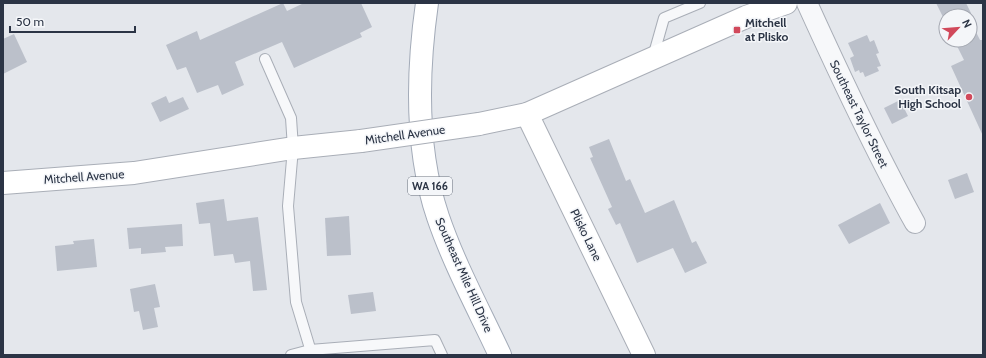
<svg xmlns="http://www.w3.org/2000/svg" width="986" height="358" font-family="Cabin,sans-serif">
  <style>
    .building { fill: #bbc0ca }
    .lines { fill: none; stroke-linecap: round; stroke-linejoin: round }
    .lane-casing { stroke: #a9aeb7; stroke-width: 12 }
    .street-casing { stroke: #a9aeb7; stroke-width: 22 }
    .secondary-casing { stroke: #a9aeb7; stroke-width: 24 }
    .primary-casing { stroke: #a3abb8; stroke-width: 24 }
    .lane { stroke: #f7f8fa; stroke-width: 10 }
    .street { stroke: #f7f8fa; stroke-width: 20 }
    .secondary { stroke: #fff; stroke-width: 22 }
    .primary { stroke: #fff; stroke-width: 22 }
    .secondary-bridge-casing { stroke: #a9aeb7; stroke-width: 24; stroke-linecap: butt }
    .secondary-bridge { stroke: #fff; stroke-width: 22 }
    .poi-dot { fill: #d1495b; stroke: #f4f6f9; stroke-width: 1.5 }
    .labels { text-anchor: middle; stroke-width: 3; stroke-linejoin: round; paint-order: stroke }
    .shield { fill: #f4f6f9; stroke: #676e7b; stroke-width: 1 }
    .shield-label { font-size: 11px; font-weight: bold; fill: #2b3445 }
    .poi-label { font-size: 12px; font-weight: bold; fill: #2b3445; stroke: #f4f6f9; text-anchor: start }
    .street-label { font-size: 12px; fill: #2b3445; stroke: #f4f6f9 }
  </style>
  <rect width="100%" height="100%" fill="#e4e7ec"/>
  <g class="building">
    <polygon points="283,3 287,11 304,3 361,3 372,27 360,33 362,37 294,68 282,42 235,62 244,85 222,95 218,85 197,93 186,67 177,70 166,45 197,31 200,40"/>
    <polygon points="936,3 966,3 971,13 967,15 968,16 946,16 946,23"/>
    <polygon points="970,20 980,40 983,40 983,136 951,66 964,60 954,40 970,40"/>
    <polygon points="14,34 27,62 3,74 3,39"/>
    <polygon points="867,35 870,42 874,40 879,53 876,54 881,66 877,67 879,71 865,77 863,72 860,73 859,70 855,72 850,58 854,56 848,43"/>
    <polygon points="166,96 169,103 183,97 189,109 160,122 151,103"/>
    <polygon points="900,100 908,116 892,124 884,108"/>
    <polygon points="609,139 626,181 630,179 645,213 674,200 692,243 696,241 707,263 685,273 673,248 637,263 620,223 616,225 608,209 612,207 590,158 593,157 589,147"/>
    <polygon points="967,173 974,192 955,199 948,180"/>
    <polygon points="224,199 227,221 258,217 267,290 253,291 250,261 235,263 233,254 214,256 210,223 199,224 196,203"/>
    <polygon points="880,203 890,223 849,244 838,225"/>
    <polygon points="349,216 351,255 327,256 325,218"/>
    <polygon points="182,224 183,246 165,247 166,252 141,254 141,248 129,249 127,228"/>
    <polygon points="94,239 97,267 57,271 55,246 74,244 73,241"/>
    <polygon points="155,284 160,307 154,308 158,327 143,330 139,311 134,312 130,289"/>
    <polygon points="373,292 376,311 351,314 348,295"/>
  </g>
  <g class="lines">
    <g class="lane-casing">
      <g id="lane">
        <polyline points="653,57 664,18 700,3"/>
        <polyline points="265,59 291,118 293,148 288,206 296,302 312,355"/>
        <polyline points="291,355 310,350 435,340 442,355"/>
      </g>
    </g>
    <g class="street-casing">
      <path id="street" d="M807,3C841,78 875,151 915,223"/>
    </g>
    <g class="secondary-casing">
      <g id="secondary">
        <polyline points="527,114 644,355"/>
        <polyline points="479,124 527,114 746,17 786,3"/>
        <polyline points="3,183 134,173 293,148 361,141"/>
      </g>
    </g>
    <g class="primary-casing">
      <path id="primary" d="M427,3C417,73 415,149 438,217C454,264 479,310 500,355"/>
    </g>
    <use href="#lane" class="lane"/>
    <use href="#street" class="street"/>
    <use href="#secondary" class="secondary"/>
    <use href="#primary" class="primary"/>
    <g class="secondary-bridge-casing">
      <polyline id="secondary-bridge" points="361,141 479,124"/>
    </g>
    <use href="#secondary-bridge" class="secondary-bridge"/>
  </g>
  <g class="poi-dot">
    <rect x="733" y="26" width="8" height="8" rx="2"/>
    <circle cx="969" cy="97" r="4"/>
  </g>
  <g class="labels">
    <rect class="shield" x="408" y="177" width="44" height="18" rx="3"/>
    <g class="shield-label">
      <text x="430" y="190">WA 166</text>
    </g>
    <g class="poi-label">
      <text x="745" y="27">Mitchell<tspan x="745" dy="14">at Plisko</tspan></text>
      <text x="961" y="94" text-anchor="end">South Kitsap<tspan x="961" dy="14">High School</tspan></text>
    </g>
    <g class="street-label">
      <text transform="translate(859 114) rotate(64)" y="4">Southeast Taylor Street</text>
      <text transform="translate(405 135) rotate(-8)" y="4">Mitchell Avenue</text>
      <text transform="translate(84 177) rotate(-4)" y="4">Mitchell Avenue</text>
      <text transform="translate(586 235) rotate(64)" y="4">Plisko Lane</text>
      <text transform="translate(464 275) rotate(66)" y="4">Southeast Mile Hill Drive</text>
    </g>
  </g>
  <rect width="986" height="358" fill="none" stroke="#2b3445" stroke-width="8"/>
  <g transform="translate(958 28) rotate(64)"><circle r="19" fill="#f4f6f9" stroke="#a4a8b1"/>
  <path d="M0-3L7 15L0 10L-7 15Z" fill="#d1495b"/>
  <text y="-6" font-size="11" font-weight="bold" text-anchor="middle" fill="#2b3445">N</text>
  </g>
  <path d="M10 26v6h125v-6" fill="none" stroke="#2b3445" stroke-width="2"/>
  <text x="16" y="26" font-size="12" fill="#2b3445" stroke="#f4f6f9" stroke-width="3" paint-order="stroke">50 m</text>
</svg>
